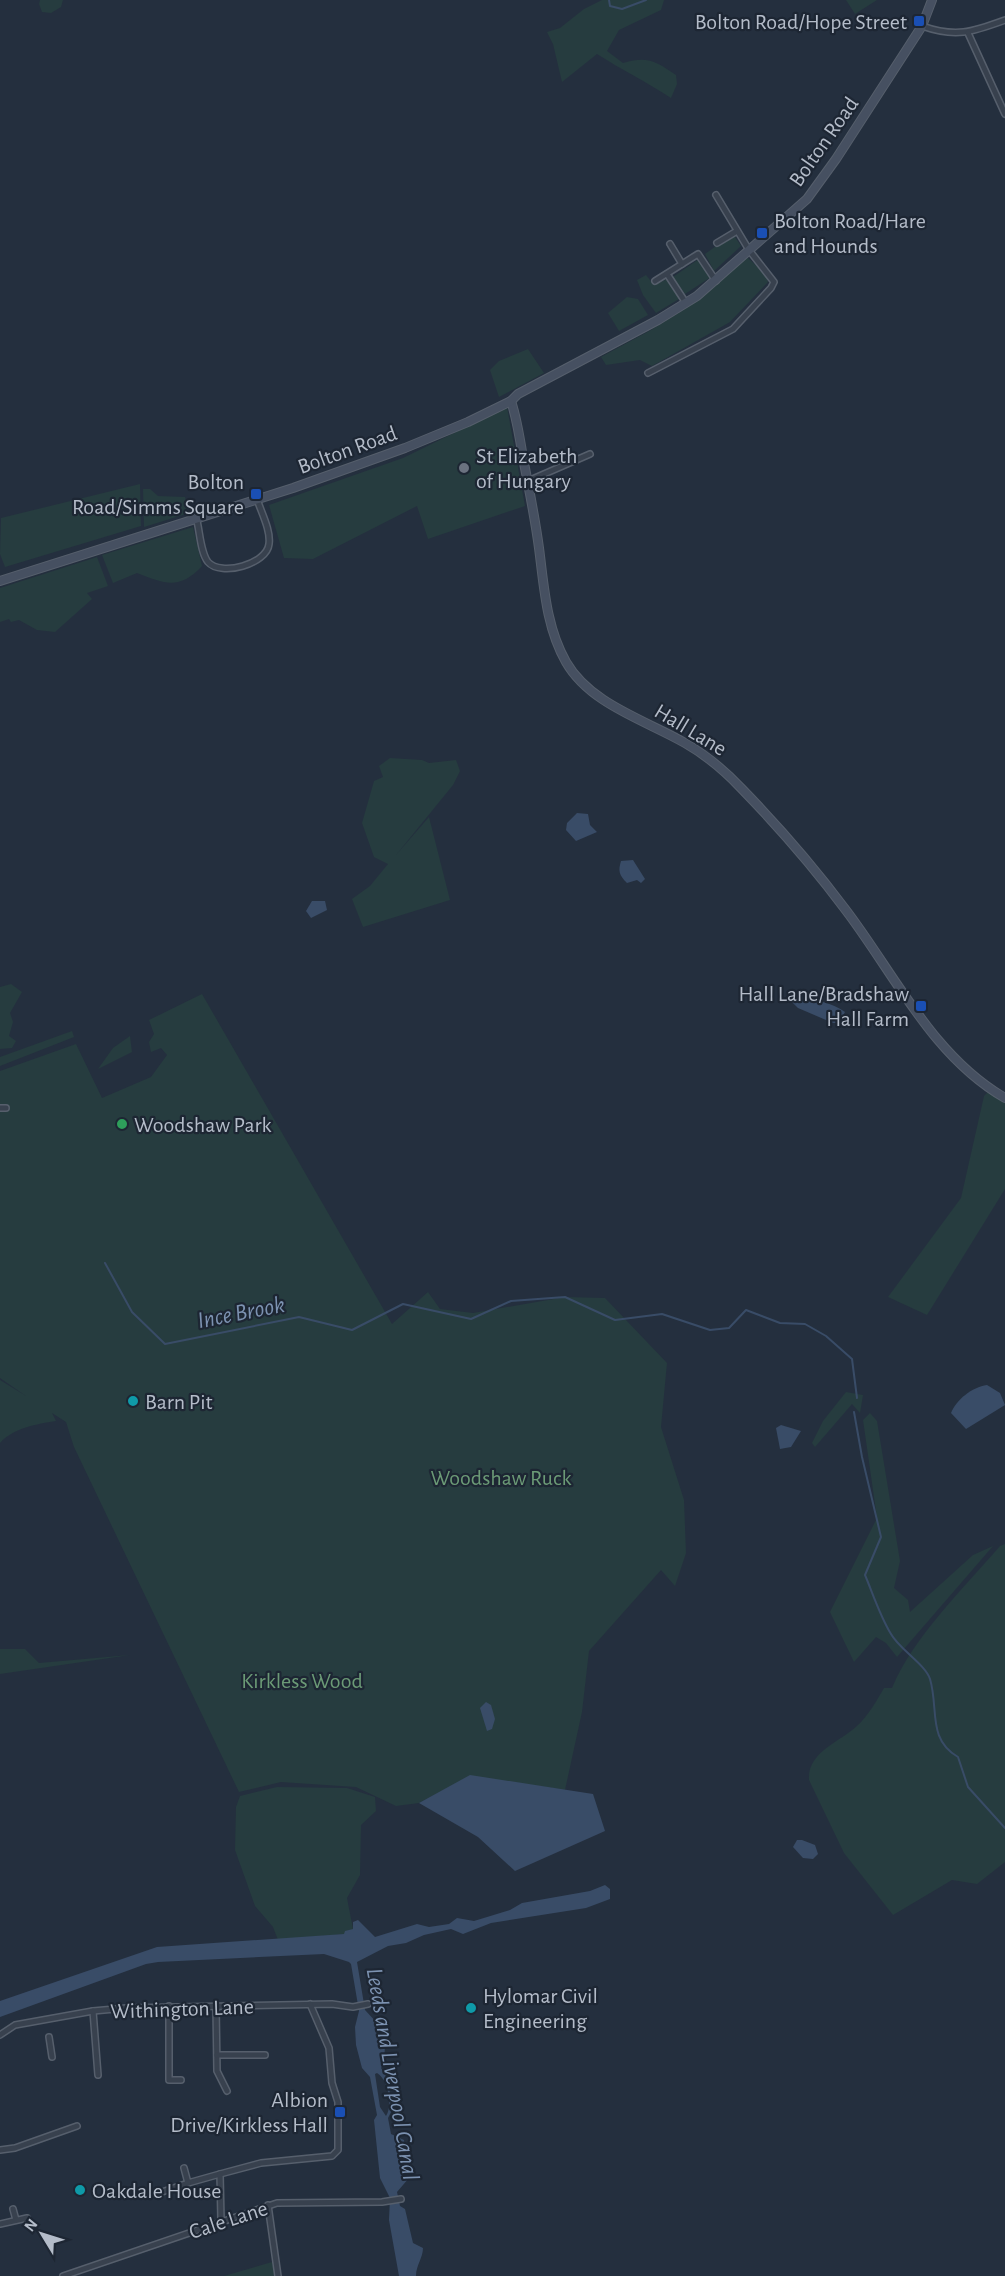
<svg xmlns="http://www.w3.org/2000/svg" width="1005" height="2276" font-family="'Alegreya Sans',sans-serif">
  <style>
    .green { fill: #263c3f }
    .water { fill: #394c67; fill-rule: evenodd }
    .lines { fill: none; stroke-linecap: round; stroke-linejoin: round }
    .stream { stroke: #394c67; stroke-width: 2 }
    .street-casing { stroke: #565f6c; stroke-width: 8 }
    .secondary-casing { stroke: #565f6c; stroke-width: 10 }
    .street { stroke: #38414e; stroke-width: 5 }
    .secondary { stroke: #465061; stroke-width: 8 }
    .transit-dot { fill: #1a4fb4; stroke: #1d2633; stroke-width: 2 }
    .worship-dot { fill: #6b7280; stroke: #1d2633; stroke-width: 2 }
    .leisure-dot { fill: #2e9e5b; stroke: #1d2633; stroke-width: 2 }
    .culture-dot { fill: #0f9aa8; stroke: #1d2633; stroke-width: 2 }
    .labels { text-anchor: middle; stroke-width: 4.5; stroke-linejoin: round; paint-order: stroke }
    .poi-label { font-size: 22px; fill: #b4bcc9; stroke: #1d2633; text-anchor: start }
    .street-label { font-size: 22px; fill: #b4bcc9; stroke: #1d2633 }
    .park-label { font-size: 22px; fill: #6b9a76; stroke: #1d2633 }
    .water-label { font-size: 24px; font-style: italic; fill: #7c92b1; stroke: #1d2633 }
  </style>
  <rect width="100%" height="100%" fill="#242f3e"/>
  <g class="green">
    <polygon points="40,0 63,0 61,7 51,13 42,12 39,4"/>
    <path d="M602,0H664L661,10L619,30L607,51L623,63C648,56 655,61 676,75L677,84L671,98C647,82 622,70 597,54L562,82L553,44L547,32L560,28L584,9Z"/>
    <polygon points="846,0 877,0 855,14"/>
    <polygon points="733,234 741,246 714,271 705,254"/>
    <polygon points="747,257 766,275 768,282 730,322 652,366 640,360 606,365 601,357 651,330 688,307"/>
    <polygon points="699,259 711,277 685,294 673,277"/>
    <polygon points="646,275 654,285 667,279 679,299 656,313 643,295 637,280"/>
    <polygon points="627,297 638,299 648,315 619,331 608,313"/>
    <polygon points="528,349 544,373 499,397 490,370 499,361"/>
    <polygon points="507,407 525,506 428,539 417,506 313,559 284,558 269,505 403,458"/>
    <polygon points="140,484 141,526 5,567 0,554 1,518"/>
    <polygon points="143,489 150,489 158,496 185,497 189,513 144,527"/>
    <path d="M193,527L202,566C180,590 165,584 137,573L113,583L102,555Z"/>
    <polygon points="97,557 108,586 87,593 92,599 55,632 37,630 19,620 11,622 9,619 0,622 0,588"/>
    <polygon points="390,758 422,760 429,763 456,760 460,771 453,785 396,855 429,817 450,900 363,927 352,899 370,886 388,864 374,857 362,823 374,781 383,777 379,766"/>
    <polygon points="11,984 22,992 10,1013 13,1022 9,1036 16,1041 12,1048 0,1049 0,987"/>
    <path d="M202,994L392,1324L428,1292L440,1309L473,1313L565,1297L605,1298L667,1363L661,1427L684,1500L686,1553L675,1586L661,1570L589,1651L582,1712L565,1790L470,1776L419,1803L396,1806L356,1787L281,1782L239,1792L74,1447L66,1422L52,1413L56,1421C37,1424 13,1428 0,1443V1380L26,1396L0,1378V1071L76,1044L102,1098L151,1077L167,1055L161,1048L151,1052L149,1042L154,1034L149,1020Z"/>
    <polygon points="72,1031 74,1037 0,1066 0,1057"/>
    <polygon points="130,1036 132,1052 98,1069 113,1048"/>
    <polygon points="988,1092 1005,1102 1005,1189 927,1315 888,1297 961,1198 984,1096"/>
    <polygon points="846,1392 863,1395 860,1413 852,1404 815,1447 812,1443 823,1421"/>
    <polygon points="870,1413 877,1421 900,1561 894,1588 908,1600 910,1612 973,1555 993,1546 897,1657 886,1643 876,1637 854,1662 830,1612 877,1518 863,1420"/>
    <path d="M1005,1544V1862L977,1884L952,1880L893,1915L844,1853L809,1780C807,1752 840,1742 857,1726C868,1716 877,1700 884,1688H892C913,1637 964,1588 1000,1546Z"/>
    <polygon points="0,1649 25,1649 39,1663 130,1655 0,1674"/>
    <polygon points="277,1787 347,1788 375,1797 376,1811 361,1825 360,1875 347,1898 353,1929 345,1934 278,1940 273,1927 255,1906 235,1850 236,1807 240,1796"/>
    <polygon points="272,2262 275,2276 224,2276"/>
  </g>
  <g class="water">
    <polygon points="577,813 588,814 590,825 597,832 576,841 566,830 567,823"/>
    <path d="M633,860L645,879L641,883L637,880L627,883C619,875 618,871 621,861Z"/>
    <polygon points="312,901 325,901 327,910 311,918 306,911"/>
    <path d="M799,995C814,1001 832,1002 845,1012L839,1023H833L798,1008L792,1002Z"/>
    <path d="M987,1385L1000,1393L1005,1405L966,1429L951,1413C956,1400 972,1387 987,1385Z"/>
    <polygon points="781,1425 801,1431 791,1447 780,1449 776,1428"/>
    <polygon points="486,1702 491,1705 495,1719 492,1729 487,1731 480,1708"/>
    <polygon points="470,1775 593,1794 605,1831 515,1871 478,1837 419,1803"/>
    <polygon points="797,1840 802,1840 815,1845 818,1854 813,1859 803,1858 793,1847"/>
    <path d="M605,1885L610,1889V1899L586,1908L491,1923L463,1934L451,1929L424,1935L406,1943L388,1946L357,1962L365,2010L377,2023L383,2033L385,2045L384,2064L381,2068L387,2078L393,2108L388,2118L391,2134L404,2140L409,2178L397,2192L400,2206L405,2209L413,2243L423,2248C423,2258 416,2265 416,2276H399L389,2220L390,2198L380,2178L374,2120L377,2115L370,2077L362,2068L356,2045L355,2027L359,2011L351,1964L349,1962L324,1954L158,1962L146,1964L0,2017V2001L157,1947L344,1934L345,1931L353,1929V1922L358,1920L375,1937L417,1924L429,1927L449,1924L457,1918L474,1921L510,1910L522,1903L590,1891ZM377,2073C388,2079 393,2105 386,2116L380,2107L375,2074Z"/>
  </g>
  <g class="lines">
    <g class="stream">
      <polyline points="609,0 610,6 622,9 646,0"/>
      <polyline points="105,1263 132,1312 165,1344 299,1317 352,1330 403,1304 471,1319 511,1301 565,1297 615,1320 662,1314 710,1330 729,1328 746,1310 780,1323 805,1324 826,1336 852,1359 857,1398"/>
      <path d="M854,1412L862,1457L881,1537L865,1575C873,1594 880,1616 891,1634C899,1649 925,1664 930,1679C939,1709 927,1739 958,1757L968,1787L1005,1828"/>
    </g>
    <g class="street-casing">
      <g id="street">
        <path d="M922,26C956,38 972,32 1005,20"/>
        <polyline points="968,33 1005,114"/>
        <polyline points="717,243 737,231"/>
        <polyline points="670,244 682,264"/>
        <polyline points="667,274 686,303"/>
        <polyline points="655,281 698,254 716,281"/>
        <polyline points="648,373 733,329 771,288 774,282 749,250 716,195"/>
        <polyline points="528,481 590,454"/>
        <path d="M196,517C200,530 200,552 208,562C221,577 267,564 269,544C271,530 261,512 257,499"/>
        <polyline points="0,1108 6,1108"/>
        <polyline points="169,2006 169,2080 181,2080"/>
        <polyline points="216,2006 217,2071 227,2091"/>
        <polyline points="93,2011 98,2075"/>
        <polyline points="0,2035 15,2025 93,2011 126,2008 332,2004 353,2007 368,2004"/>
        <polyline points="49,2037 52,2057"/>
        <polyline points="217,2055 265,2055"/>
        <polyline points="0,2150 15,2148 77,2126"/>
        <polyline points="184,2168 188,2183 220,2174"/>
        <polyline points="162,2192 188,2183"/>
        <polyline points="268,2205 278,2276"/>
        <polyline points="13,2209 16,2220"/>
        <polyline points="221,2220 220,2174 261,2163 332,2156 338,2150 338,2102 332,2083 329,2048 310,2004"/>
        <polyline points="0,2224 27,2218"/>
        <polyline points="63,2276 277,2203 382,2202 401,2199"/>
      </g>
    </g>
    <g class="secondary-casing">
      <g id="secondary">
        <path d="M511,401C517,419 520,439 523,458C529,488 535,518 539,548C544,586 546,627 566,662C590,704 645,720 685,743C706,755 724,770 741,788C778,826 813,866 845,909C894,973 932,1056 1005,1098"/>
        <polyline points="0,581 293,488 405,448 468,422 511,401 518,394 658,320 697,296 807,199 836,159 922,26 932,0"/>
      </g>
    </g>
    <use href="#street" class="street"/>
    <use href="#secondary" class="secondary"/>
  </g>
  <g class="transit-dot">
    <rect x="913" y="15" width="12" height="12" rx="3"/>
    <rect x="756" y="227" width="12" height="12" rx="3"/>
    <rect x="250" y="488" width="12" height="12" rx="3"/>
    <rect x="915" y="1000" width="12" height="12" rx="3"/>
    <rect x="334" y="2106" width="12" height="12" rx="3"/>
  </g>
  <circle class="worship-dot" cx="464" cy="468" r="6"/>
  <circle class="leisure-dot" cx="122" cy="1124" r="6"/>
  <g class="culture-dot">
    <circle cx="133" cy="1401" r="6"/>
    <circle cx="471" cy="2008" r="6"/>
    <circle cx="80" cy="2190" r="6"/>
  </g>
  <g class="labels">
    <g class="poi-label">
      <text x="907" y="29" text-anchor="end">Bolton Road/Hope Street</text>
      <text x="774" y="228">Bolton Road/Hare<tspan x="774" dy="25">and Hounds</tspan></text>
      <text x="476" y="463">St Elizabeth<tspan x="476" dy="25">of Hungary</tspan></text>
      <text x="244" y="489" text-anchor="end">Bolton<tspan x="244" dy="25">Road/Simms Square</tspan></text>
      <text x="909" y="1001" text-anchor="end">Hall Lane/Bradshaw<tspan x="909" dy="25">Hall Farm</tspan></text>
      <text x="134" y="1132">Woodshaw Park</text>
      <text x="145" y="1409">Barn Pit</text>
      <text x="483" y="2003">Hylomar Civil<tspan x="483" dy="25">Engineering</tspan></text>
      <text x="328" y="2107" text-anchor="end">Albion<tspan x="328" dy="25">Drive/Kirkless Hall</tspan></text>
      <text x="92" y="2198">Oakdale House</text>
    </g>
    <g class="street-label">
      <text transform="translate(823 141) rotate(-55)" y="8">Bolton Road</text>
      <text transform="translate(347 449) rotate(-20)" y="8">Bolton Road</text>
      <text transform="translate(691 729) rotate(31)" y="8">Hall Lane</text>
      <text transform="translate(182 2008) rotate(-2)" y="8">Withington Lane</text>
      <text transform="translate(228 2219) rotate(-18)" y="8">Cale Lane</text>
    </g>
    <g class="park-label">
      <text x="501" y="1485">Woodshaw Ruck</text>
      <text x="302" y="1688">Kirkless Wood</text>
    </g>
    <g class="water-label">
      <text transform="translate(241 1312) rotate(-11)" y="8">Ince Brook</text>
      <text transform="translate(393 2074) rotate(80)" y="8">Leeds and Liverpool Canal</text>
    </g>
  </g>
  <g transform="translate(42 2234) rotate(308)" stroke="#1d2633" stroke-width="4.5" paint-order="stroke">
  <path d="M0-4.5L10 22L0 15L-10 22Z" fill="#b4bcc9"/>
  <text y="-9" font-size="16" font-weight="bold" text-anchor="middle" fill="#b4bcc9">N</text>
  </g>
</svg>
